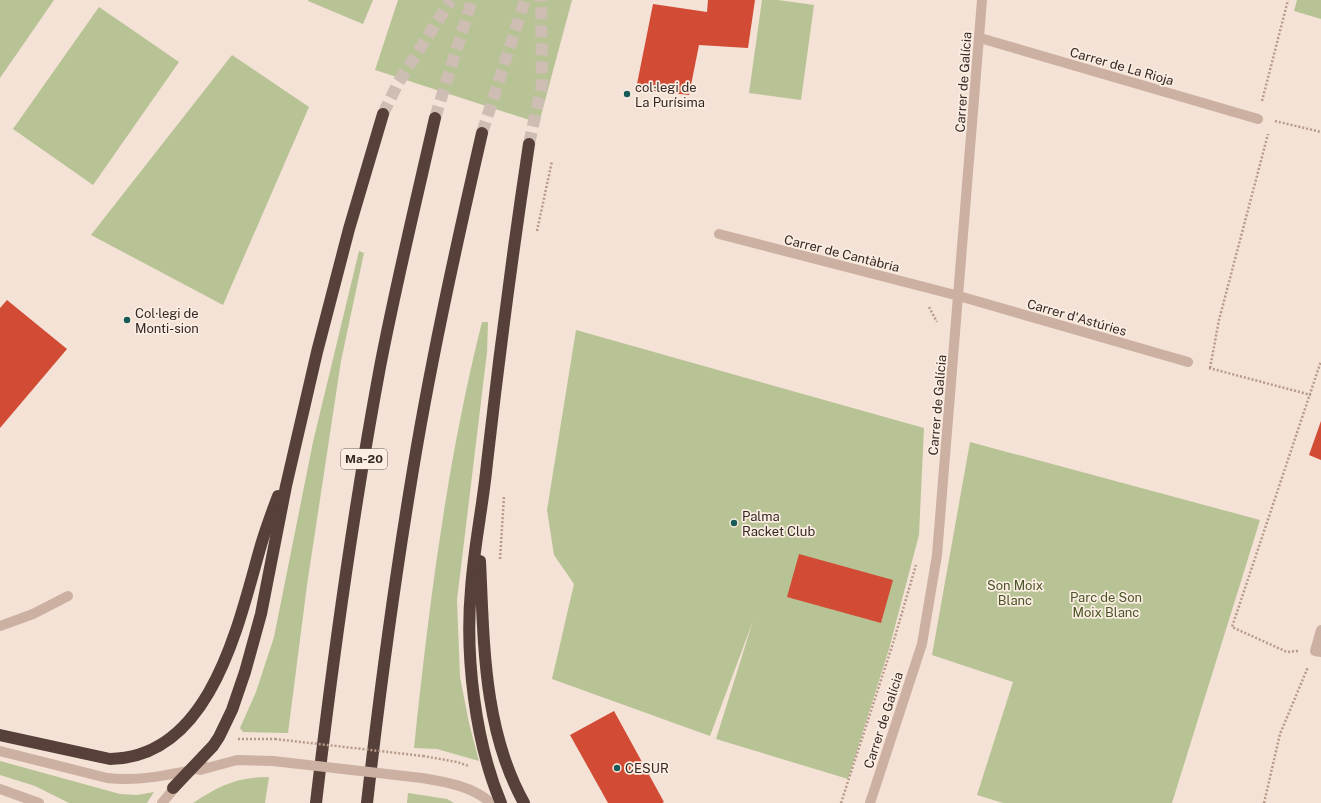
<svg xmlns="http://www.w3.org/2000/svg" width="1321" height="803" font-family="'Public Sans',sans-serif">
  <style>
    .green { fill: #b8c395 }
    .building { fill: #d24b35 }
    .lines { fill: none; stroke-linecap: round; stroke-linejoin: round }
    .motorway-tunnel { stroke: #cdbdb2; stroke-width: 12; stroke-dasharray: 12 6; stroke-linecap: butt }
    .path { stroke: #b89a8b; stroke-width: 2.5; stroke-dasharray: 2 2; stroke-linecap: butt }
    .service { stroke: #ccb0a1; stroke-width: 10 }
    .minor { stroke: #ccb0a1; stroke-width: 10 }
    .tertiary { stroke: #ccb0a1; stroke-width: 10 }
    .motorway { stroke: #57403a; stroke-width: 12 }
    .path-bridge { stroke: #b89a8b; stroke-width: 2.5; stroke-dasharray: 2 2; stroke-linecap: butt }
    .tertiary-bridge { stroke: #ccb0a1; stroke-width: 10 }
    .poi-dot { fill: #175a58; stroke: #fbede2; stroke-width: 1.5 }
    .labels { text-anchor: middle; stroke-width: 3.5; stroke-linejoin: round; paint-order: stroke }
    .shield { fill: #fbede2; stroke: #70635d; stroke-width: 1 }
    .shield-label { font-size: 12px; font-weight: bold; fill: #352824 }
    .street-label { font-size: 13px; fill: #352824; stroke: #fbede2 }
    .poi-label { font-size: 13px; fill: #352824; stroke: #fbede2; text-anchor: start }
    .park-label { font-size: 13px; fill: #495526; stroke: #fbede2 }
  </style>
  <rect width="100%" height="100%" fill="#f3e2d5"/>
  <g class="green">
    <polygon points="0,0 54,0 0,78"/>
    <polygon points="308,0 373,0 363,24 308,1"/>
    <polygon points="398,0 572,0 539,123 375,70"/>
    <polygon points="762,0 778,0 814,5 801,100 749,93"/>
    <polygon points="1297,0 1321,0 1321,19 1294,11"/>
    <polygon points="99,7 179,62 93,185 13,129"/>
    <polygon points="232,55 309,107 223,305 91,235"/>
    <polygon points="359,251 364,253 341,361 307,585 288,733 243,732 240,728 256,692 274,637 313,442"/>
    <path d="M482,322H488L487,352L457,600L460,677L469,723L479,761L437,749L414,748C429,605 447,461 482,322Z"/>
    <polygon points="576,330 924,428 919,535 889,649 848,779 716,739 753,621 710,736 552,679 574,584 554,555 547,510"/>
    <polygon points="970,442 1260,520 1172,803 1003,803 977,795 1013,682 932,655"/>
    <polygon points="0,761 120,794 137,795 154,792 147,803 69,803 35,786 0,775"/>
    <path d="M269,777L265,803H193C219,786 237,777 269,777Z"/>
    <polygon points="408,793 447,799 454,803 407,803"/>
  </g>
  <g class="building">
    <polygon points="708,0 755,0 748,48 699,45 689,95 636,89 653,4 707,12"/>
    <polygon points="7,300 67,349 0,428 0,308"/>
    <polygon points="1321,421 1321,460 1309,455"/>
    <polygon points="799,554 893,580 881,623 787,597"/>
    <polygon points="614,711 664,802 662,803 608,803 570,735"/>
  </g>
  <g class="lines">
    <g class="motorway-tunnel">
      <polyline points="383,114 398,83 451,0"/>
      <polyline points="435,118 472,0"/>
      <polyline points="482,133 525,0"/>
      <polyline points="529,144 542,84 541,0"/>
    </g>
    <g class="path">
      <polyline points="1262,101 1288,0"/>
      <polyline points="1275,121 1321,132"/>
      <polyline points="537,231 552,161"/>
      <polyline points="929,307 937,322"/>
      <polyline points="1209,368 1311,395"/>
      <polyline points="1210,368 1219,320 1268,134"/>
      <polyline points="500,559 504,496"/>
      <polyline points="1298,651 1287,652 1232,627 1321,361"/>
      <polyline points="238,739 275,739"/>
      <polyline points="423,756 457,762 469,766"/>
      <polyline points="841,803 894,640 916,565"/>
      <polyline points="1264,803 1280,734 1308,667"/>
    </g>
    <polyline class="service" points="0,626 33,614 68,596"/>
    <g class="minor">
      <polyline points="980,38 1258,119"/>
      <polyline points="719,234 959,296 1188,362"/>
      <polyline points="1321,630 1315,651 1321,652"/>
      <polyline points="870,803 922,644 937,555 982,0"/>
    </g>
    <g class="tertiary">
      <path d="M0,751L107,778C140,782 173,774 206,767"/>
      <polyline points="200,770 237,760 273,761"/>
      <path d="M422,778C446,782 472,786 491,803"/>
      <polyline points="0,789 39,803"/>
      <polyline points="162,803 178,784"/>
    </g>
    <g class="motorway">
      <path d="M480,561C484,643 483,729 524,803"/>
      <path d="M0,735L110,759C212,758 239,621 261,545C266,528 272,512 278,496"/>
      <polyline points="173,788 213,746 219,737 232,710 245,672 261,614 286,486 317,352 349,229 383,114"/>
      <path d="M316,803C333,657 353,512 380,367C396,284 416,201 435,118"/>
      <path d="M367,803C379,698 393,592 410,488C429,369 455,251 482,133"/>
      <path d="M501,803C475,742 465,655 471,589C474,546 483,505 487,463C499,356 513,250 529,144"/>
    </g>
    <polyline class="path-bridge" points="275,739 423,756"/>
    <polyline class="tertiary-bridge" points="273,761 422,778"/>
  </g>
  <g class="poi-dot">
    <circle cx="627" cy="94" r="4"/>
    <circle cx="127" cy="320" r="4"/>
    <circle cx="734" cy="523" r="4"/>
    <circle cx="617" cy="768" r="4"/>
  </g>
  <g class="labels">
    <rect class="shield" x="341" y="449" width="46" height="20" rx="3"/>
    <g class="shield-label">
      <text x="364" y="463">Ma-20</text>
    </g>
    <g class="street-label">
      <text transform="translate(1122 66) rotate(16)" y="5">Carrer de La Rioja</text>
      <text transform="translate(963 82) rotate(-86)" y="5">Carrer de Galícia</text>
      <text transform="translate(842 253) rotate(14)" y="5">Carrer de Cantàbria</text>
      <text transform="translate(1077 317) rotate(16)" y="5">Carrer d'Astúries</text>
      <text transform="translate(937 405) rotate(-85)" y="5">Carrer de Galícia</text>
      <text transform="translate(883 720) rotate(-72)" y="5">Carrer de Galícia</text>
    </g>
    <g class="poi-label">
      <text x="635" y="92">col·legi de<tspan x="635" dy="15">La Purísima</tspan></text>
      <text x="135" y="318">Col·legi de<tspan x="135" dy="15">Monti-sion</tspan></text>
      <text x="742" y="521">Palma<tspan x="742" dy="15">Racket Club</tspan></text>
      <text x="625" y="773">CESUR</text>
    </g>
    <g class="park-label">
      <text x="1015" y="590">Son Moix<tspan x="1015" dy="15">Blanc</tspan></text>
      <text x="1106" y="602">Parc de Son<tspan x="1106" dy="15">Moix Blanc</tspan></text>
    </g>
  </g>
</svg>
